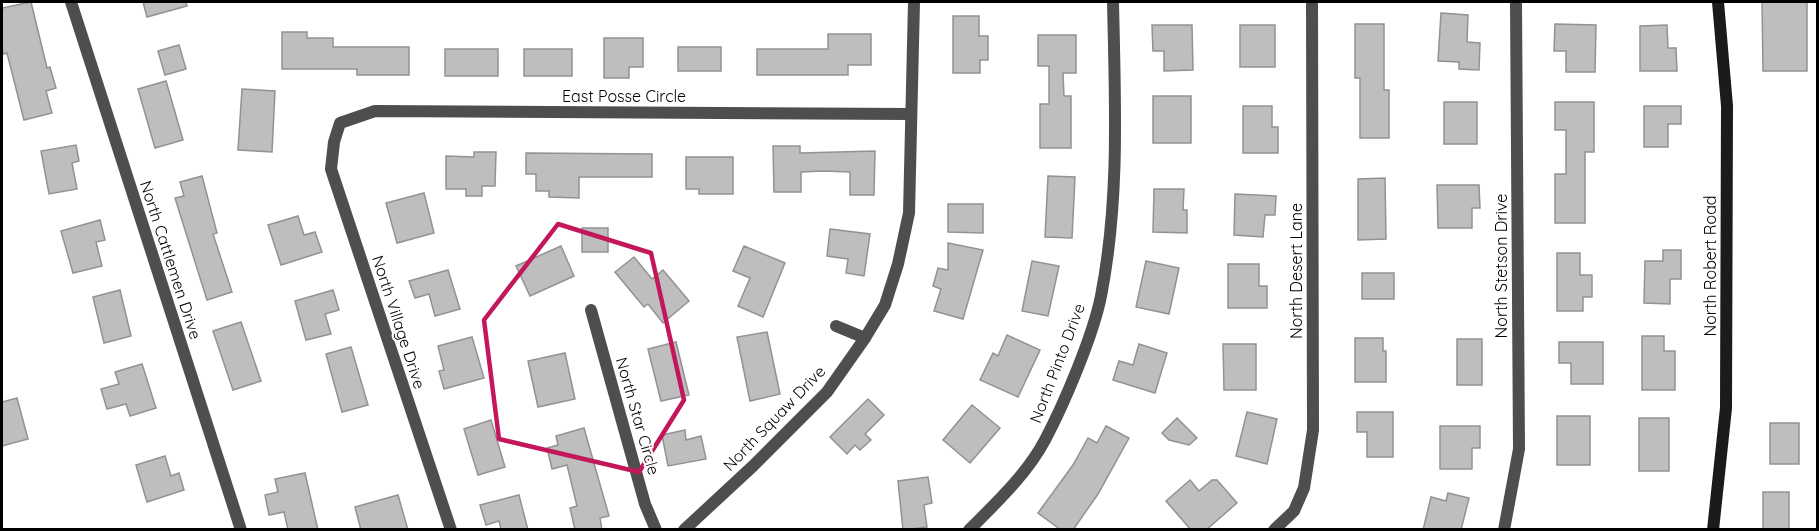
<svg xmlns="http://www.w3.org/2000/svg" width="1819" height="531" font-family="Quicksand,sans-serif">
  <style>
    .building { fill: #bebebe; stroke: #929292; stroke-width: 1.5 }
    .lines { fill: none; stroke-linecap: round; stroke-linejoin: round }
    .street { stroke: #4e4e4e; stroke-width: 12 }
    .secondary { stroke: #1b1b1b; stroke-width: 12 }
    .marked { fill: none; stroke: #c2185b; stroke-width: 4.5; stroke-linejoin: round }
    .labels { text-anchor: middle; stroke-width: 4.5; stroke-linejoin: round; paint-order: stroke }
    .street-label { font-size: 16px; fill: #000; stroke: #fff }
  </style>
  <rect width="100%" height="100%" fill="#fff"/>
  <g class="building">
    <polygon points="31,2 47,68 50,67 56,88 46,91 52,113 24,120 7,53 3,54 2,45 2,8"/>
    <polygon points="143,2 186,2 187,6 147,17"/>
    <polygon points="1762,2 1807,2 1807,71 1763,71"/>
    <polygon points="1441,13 1468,15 1467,42 1480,43 1479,70 1459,69 1459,62 1438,61"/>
    <polygon points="953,16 979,16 979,36 988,36 988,60 980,60 980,73 953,73"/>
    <polygon points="1355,24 1384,24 1384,90 1389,90 1389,138 1360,138 1360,78 1355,78"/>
    <polygon points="1555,24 1596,25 1595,72 1566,72 1566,51 1554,51"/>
    <polygon points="1152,25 1192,25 1193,70 1164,71 1164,51 1153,51"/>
    <rect x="1240" y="25" width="35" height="42"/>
    <polygon points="1667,25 1668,48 1676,48 1677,71 1640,71 1640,26"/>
    <polygon points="282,32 307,32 307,38 333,38 333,47 409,47 409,75 357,75 357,69 282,69"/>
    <polygon points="828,34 871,34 871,65 848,65 848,75 757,75 757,49 828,49"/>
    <polygon points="1038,35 1076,35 1076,73 1063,73 1064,96 1071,96 1071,148 1040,148 1040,104 1049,104 1049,66 1038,66"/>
    <polygon points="604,38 643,38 643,67 629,67 629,78 604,78"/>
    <polygon points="179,45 186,69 165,75 158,51"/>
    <rect x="678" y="47" width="43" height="24"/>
    <rect x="445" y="49" width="53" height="27"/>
    <rect x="524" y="49" width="48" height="27"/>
    <polygon points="166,81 183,140 155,148 138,89"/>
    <polygon points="242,89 275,91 272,152 238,150"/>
    <rect x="1153" y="96" width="38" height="47"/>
    <rect x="1444" y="102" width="33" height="42"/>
    <polygon points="1555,102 1594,102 1594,152 1585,152 1585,223 1555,223 1555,174 1566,174 1566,130 1555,130"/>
    <polygon points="1243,106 1272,106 1272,127 1278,127 1278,153 1243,153"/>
    <polygon points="1644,106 1681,106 1681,124 1668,124 1668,147 1644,147"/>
    <polygon points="76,145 79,161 72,163 77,189 49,194 41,151"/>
    <polygon points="773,146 800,146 800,153 875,151 874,195 850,195 850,172 824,171 801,172 801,192 774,192"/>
    <polygon points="474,152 496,152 495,186 482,186 482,196 466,196 466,189 446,189 446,156 474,157"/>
    <polygon points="526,153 652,154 652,177 579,177 579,198 549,197 549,191 536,191 536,174 526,174"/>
    <polygon points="686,157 733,157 733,194 699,194 699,189 686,189"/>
    <polygon points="202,176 217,233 213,234 232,292 207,300 175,198 184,196 180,182"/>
    <polygon points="1048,176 1075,177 1072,238 1045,237"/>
    <polygon points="1385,178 1386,239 1358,240 1358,179"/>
    <polygon points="1437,185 1479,185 1480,208 1472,208 1472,228 1438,228"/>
    <polygon points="1154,189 1184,189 1183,210 1187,210 1187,233 1153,232"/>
    <polygon points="424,193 434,233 397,243 386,203"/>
    <polygon points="1235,194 1276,196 1275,215 1265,215 1263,237 1234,235"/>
    <polygon points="948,204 983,204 983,233 948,232"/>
    <polygon points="298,216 304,235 315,232 322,252 281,265 268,225"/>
    <polygon points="100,220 105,240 96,242 102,266 73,273 61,231"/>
    <rect x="582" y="228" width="26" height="24"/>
    <polygon points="830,229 870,234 864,276 846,273 848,259 827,256"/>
    <polygon points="948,243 983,250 963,319 934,311 941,289 933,286 938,268 948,270"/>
    <polygon points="561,246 574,276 530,296 516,266"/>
    <polygon points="744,246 785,263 763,317 738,306 750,278 733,271"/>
    <polygon points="1663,250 1681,250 1681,279 1670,279 1670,304 1644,303 1645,261 1663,261"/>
    <polygon points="1557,253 1580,253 1580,275 1592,275 1592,297 1583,297 1583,311 1557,311"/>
    <polygon points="634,257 652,279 663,270 689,301 663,323 648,304 644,307 615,272"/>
    <polygon points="1032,261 1059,266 1048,316 1022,311"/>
    <polygon points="1146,261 1179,268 1169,314 1136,307"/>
    <polygon points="1228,264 1259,264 1259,286 1267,286 1267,308 1228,308"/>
    <polygon points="448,270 460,309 435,316 429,294 415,298 409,281"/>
    <rect x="1362" y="273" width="32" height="26"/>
    <polygon points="120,290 131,336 104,343 93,297"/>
    <polygon points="333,290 339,310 325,314 331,334 306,340 295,301"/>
    <polygon points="241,322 261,381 233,390 213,331"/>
    <polygon points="767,332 780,394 750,401 737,337"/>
    <polygon points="1007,335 1040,350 1018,397 980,380 993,353 998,356"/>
    <polygon points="1642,336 1664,336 1664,351 1675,351 1675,390 1642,390"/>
    <polygon points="472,337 484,378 444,389 439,371 444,370 438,346"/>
    <polygon points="1355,338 1383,338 1383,351 1386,351 1386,382 1355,382"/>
    <rect x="1457" y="339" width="25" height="46"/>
    <polygon points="676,342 689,395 661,401 648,349"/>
    <polygon points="1559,342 1603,342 1603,384 1571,384 1571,363 1559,363"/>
    <polygon points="1139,344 1167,353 1155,393 1113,380 1119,361 1133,365"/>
    <polygon points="1223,344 1256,344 1256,390 1224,390"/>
    <polygon points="351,347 368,405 342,412 326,354"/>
    <polygon points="565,353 575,399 538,407 528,361"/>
    <polygon points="142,364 156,408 130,416 126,404 107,409 101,389 119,384 115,372"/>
    <polygon points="17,398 28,439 2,446 2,402"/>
    <polygon points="868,399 884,415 865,434 871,440 860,450 855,445 847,454 830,437"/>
    <polygon points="972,405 1000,428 970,463 943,440"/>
    <polygon points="1247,412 1277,419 1267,464 1236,456"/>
    <polygon points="1357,412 1393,412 1393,457 1367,457 1367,432 1357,432"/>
    <rect x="1557" y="416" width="33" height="49"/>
    <polygon points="1177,418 1197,438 1189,445 1169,440 1162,433"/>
    <rect x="1639" y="418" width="30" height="53"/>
    <polygon points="491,420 505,467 478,475 464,429"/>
    <rect x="1770" y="423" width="29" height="41"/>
    <polygon points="1106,426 1129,438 1098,494 1073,530 1061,530 1038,513 1073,465 1088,438 1097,443"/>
    <polygon points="1440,426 1480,426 1480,448 1472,448 1472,469 1440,469"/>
    <polygon points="584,428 609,516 600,518 602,530 575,530 570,508 577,506 567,465 552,469 547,448 558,445 556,436"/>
    <polygon points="685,430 686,440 701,436 706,459 668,466 662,435"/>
    <polygon points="165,456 171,476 179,473 184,490 147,502 136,465"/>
    <polygon points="305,473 318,530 288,530 284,512 269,515 265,495 278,492 275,479"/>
    <polygon points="928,477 932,503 924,505 927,527 903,530 898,481"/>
    <polygon points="1190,480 1199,491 1212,480 1217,480 1237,503 1206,530 1191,530 1166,501"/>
    <rect x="1763" y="492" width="26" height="38"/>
    <polygon points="1448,493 1469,498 1461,530 1423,530 1431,497 1446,501"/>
    <polygon points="398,495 408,530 361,530 355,507"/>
    <polygon points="519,495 528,530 501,530 499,521 486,525 480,505"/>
  </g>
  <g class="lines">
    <g class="street">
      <polyline points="71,2 241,530"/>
      <polyline points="591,310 645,504 656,530"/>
      <polyline points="836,326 865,338"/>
      <polyline points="451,530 331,169 334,142 340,123 375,111 910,114"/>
      <polyline points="684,530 753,466 827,392 865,338 885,305 898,264 909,213 914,2"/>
      <path d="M969,530C996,503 1027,474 1045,440C1064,404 1093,336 1101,296C1120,199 1115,100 1113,2"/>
      <polyline points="1274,530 1294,511 1304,488 1313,430 1312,2"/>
      <polyline points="1504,530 1519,449 1516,2"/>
    </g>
    <polyline class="secondary" points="1713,530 1726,408 1727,106 1718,2"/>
  </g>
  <path class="marked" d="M558,224L651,253L684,400L639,472L499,439L484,320Z"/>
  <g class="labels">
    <g class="street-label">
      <text x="624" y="102">East Posse Circle</text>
      <text transform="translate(171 260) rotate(72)" y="6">North Cattlemen Drive</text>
      <text transform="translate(1501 266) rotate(-90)" y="6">North Stetson Drive</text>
      <text transform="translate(1710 266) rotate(-90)" y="6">North Robert Road</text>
      <text transform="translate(1296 271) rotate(-90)" y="6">North Desert Lane</text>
      <text transform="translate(399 322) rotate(72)" y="6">North Village Drive</text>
      <text transform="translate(1057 363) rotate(-69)" y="6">North Pinto Drive</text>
      <text transform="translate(638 416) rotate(74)" y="6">North Star Circle</text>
      <text transform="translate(774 418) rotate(-46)" y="6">North Squaw Drive</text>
    </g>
  </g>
  <rect width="1819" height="531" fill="none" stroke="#000000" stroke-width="6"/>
</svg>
